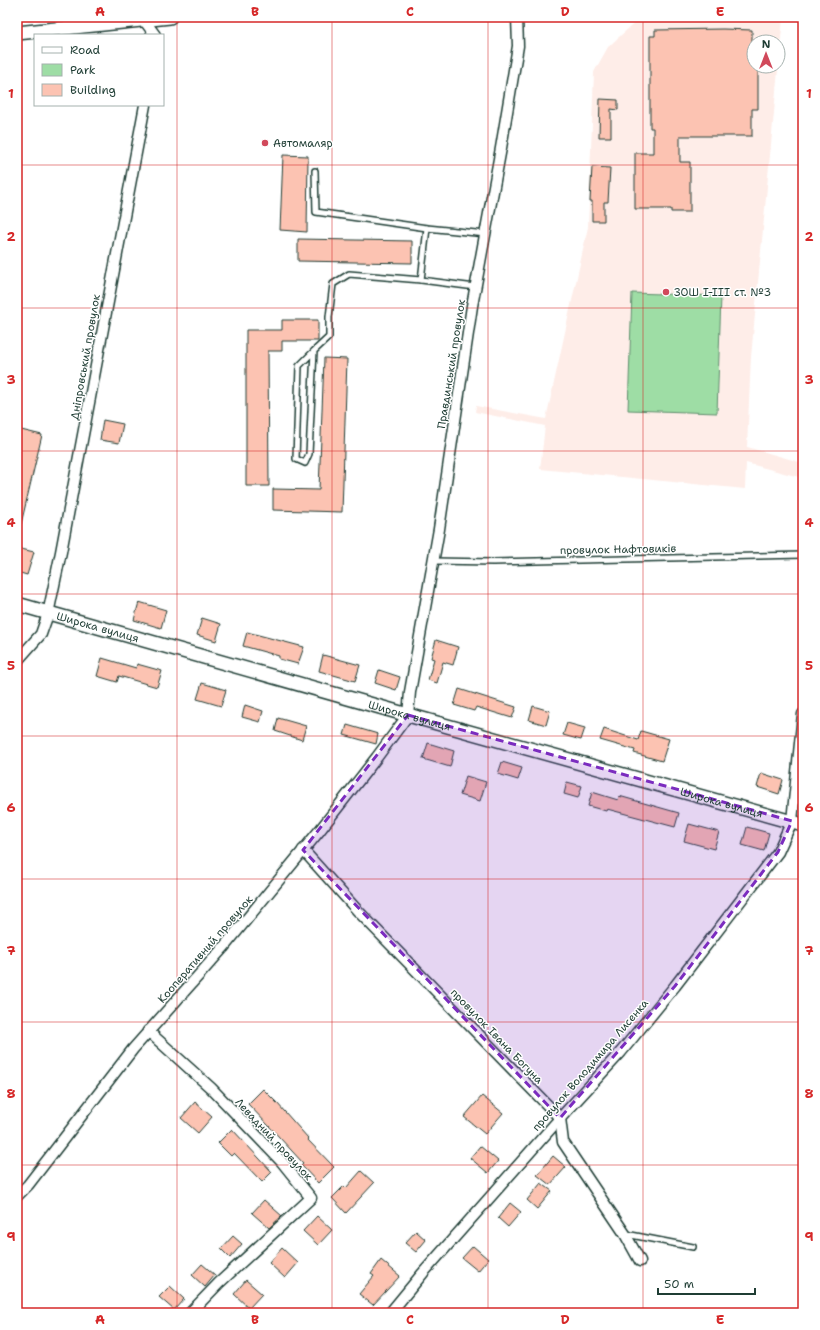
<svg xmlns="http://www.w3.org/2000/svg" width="820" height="1330" font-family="'Shantell Sans',sans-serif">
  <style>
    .built { fill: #feede8; fill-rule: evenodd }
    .green { fill: #9edda5; stroke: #5e8d6c }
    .building { fill: #fcc3b2; stroke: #1f3d34 }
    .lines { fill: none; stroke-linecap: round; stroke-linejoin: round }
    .service-casing { stroke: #1f3d34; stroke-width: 8 }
    .minor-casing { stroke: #1f3d34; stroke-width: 13 }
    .tertiary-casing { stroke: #1f3d34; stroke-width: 16 }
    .service { stroke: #fff; stroke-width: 5 }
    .minor { stroke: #fff; stroke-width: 10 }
    .tertiary { stroke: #fff; stroke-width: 13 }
    .marked { fill: #7b2cbf; fill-opacity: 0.2; stroke: #7b2cbf; stroke-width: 3; stroke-dasharray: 8 5; stroke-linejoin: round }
    .grid { fill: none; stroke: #d62828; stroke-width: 1; stroke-opacity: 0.55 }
    .poi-dot { fill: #d1495b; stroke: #fff; stroke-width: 1.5 }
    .labels { text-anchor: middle; stroke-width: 3; stroke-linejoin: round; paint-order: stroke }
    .poi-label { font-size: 11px; fill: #1f3d34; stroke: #fff; text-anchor: start }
    .street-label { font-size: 11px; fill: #1f3d34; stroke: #fff }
    .neatline { fill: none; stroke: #d62828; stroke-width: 1.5 }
    .grid-label { font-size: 13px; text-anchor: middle; font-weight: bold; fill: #d62828 }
  </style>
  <rect width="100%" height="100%" fill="#fff"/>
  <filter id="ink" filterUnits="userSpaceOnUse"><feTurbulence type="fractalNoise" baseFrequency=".025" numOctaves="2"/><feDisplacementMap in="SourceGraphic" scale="8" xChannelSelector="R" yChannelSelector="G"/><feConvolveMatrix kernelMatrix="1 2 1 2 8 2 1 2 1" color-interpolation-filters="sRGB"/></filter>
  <g filter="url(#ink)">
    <path class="built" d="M641,17H783L751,357L747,447L803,463V478L746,463L745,489L540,469L545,426L475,412L476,406L546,419L588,227L594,72L608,47ZM754,42H778V66H754Z"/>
    <polygon class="green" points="632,293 721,296 717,413 628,410"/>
    <g class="building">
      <polygon points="723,29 752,30 752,55 754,55 754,66 758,66 758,109 752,109 752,136 680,136 680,162 690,162 690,212 671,212 671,209 635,209 635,153 653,153 653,128 650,128 650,36 655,36 655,30"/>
      <polygon points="600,99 618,100 618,110 611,109 611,137 599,137"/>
      <polygon points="283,155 308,156 307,232 280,230"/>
      <polygon points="592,167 610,168 608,202 604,202 604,221 592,221 592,201 590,201"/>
      <polygon points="298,239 412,241 412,263 298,261"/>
      <polygon points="282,320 318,320 318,341 282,341 282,351 268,351 269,486 246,486 246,330 282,330"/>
      <polygon points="324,358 347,359 342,512 273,510 273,489 319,490"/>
      <polygon points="103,420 123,424 119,443 100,440"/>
      <polygon points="17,429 42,435 21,524 17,524"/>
      <polygon points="17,548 34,552 27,575 17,572"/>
      <polygon points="139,602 166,610 161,628 134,620"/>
      <polygon points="202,618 221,624 216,641 197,635"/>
      <polygon points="247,632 304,647 298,664 279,659 279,656 243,646"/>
      <polygon points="436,640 458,647 453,665 443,662 437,683 428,680 434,659 431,658"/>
      <polygon points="323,655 360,665 355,681 319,671"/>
      <polygon points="102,658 136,668 137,664 162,671 157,687 119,676 117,682 97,676"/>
      <polygon points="379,670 400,677 396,690 375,683"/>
      <polygon points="202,683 226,690 221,706 197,699"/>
      <polygon points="459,689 516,707 512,718 476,707 474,711 454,705"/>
      <polygon points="245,705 263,711 260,722 242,717"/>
      <polygon points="533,706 550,711 546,725 529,720"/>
      <polygon points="278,718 306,726 302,740 275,731"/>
      <polygon points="567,723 585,728 581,740 563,735"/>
      <polygon points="347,725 378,734 376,744 344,735"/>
      <polygon points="604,729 638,740 641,731 669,739 662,761 634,753 635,750 600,740"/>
      <polygon points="428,743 454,751 450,767 423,759"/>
      <polygon points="502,762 522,768 518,780 498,774"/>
      <polygon points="761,773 783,780 779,794 757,787"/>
      <polygon points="466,776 486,782 480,801 460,795"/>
      <polygon points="567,782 582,786 578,798 564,794"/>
      <polygon points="592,792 618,800 619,796 679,813 675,827 607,809 606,811 588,806"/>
      <polygon points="689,824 719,832 714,849 684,841"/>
      <polygon points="747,827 769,833 764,851 742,845"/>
      <polygon points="263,1089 277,1103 308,1138 307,1139 334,1167 318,1183 301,1165 303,1163 268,1125 248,1104"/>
      <polygon points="482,1096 503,1113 485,1134 464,1117"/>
      <polygon points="195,1102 212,1117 198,1133 181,1118"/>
      <polygon points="232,1129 272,1172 262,1182 234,1153 231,1156 218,1143"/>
      <polygon points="480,1146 498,1161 488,1173 470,1158"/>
      <polygon points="553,1156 566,1167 550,1185 537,1175"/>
      <polygon points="361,1171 374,1183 346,1213 332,1198 344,1186 346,1188"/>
      <polygon points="541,1183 552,1191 537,1209 527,1200"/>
      <polygon points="264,1200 282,1216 269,1228 252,1213"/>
      <polygon points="510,1203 521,1212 508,1227 498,1218"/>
      <polygon points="317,1216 332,1230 318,1245 303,1231"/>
      <polygon points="416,1231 426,1240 416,1252 405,1243"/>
      <polygon points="233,1236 242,1244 230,1258 221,1249"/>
      <polygon points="473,1246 488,1259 478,1271 462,1258"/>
      <polygon points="282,1248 298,1263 285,1278 269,1263"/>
      <polygon points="381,1260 400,1276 373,1305 359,1294 374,1276 371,1274"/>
      <polygon points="202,1264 215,1275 205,1287 192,1275"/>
      <polygon points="246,1280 262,1294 249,1308 234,1294"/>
      <polygon points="170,1286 184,1299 174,1310 159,1297"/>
    </g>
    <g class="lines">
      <g class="service-casing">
        <g id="service">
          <polyline points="315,171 316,212 427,228 486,234"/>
          <polyline points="421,280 475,287"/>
          <polyline points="314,351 299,366 296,459 305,463 309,454 314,351 329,337 329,317 333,284 349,274 421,280 427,228"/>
          <polyline points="433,561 493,562 803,555"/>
          <polyline points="626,1234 693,1247"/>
        </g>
      </g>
      <g class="minor-casing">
        <g id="minor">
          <polyline points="144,20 155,35"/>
          <polyline points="17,661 41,634 48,614 61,552 145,105"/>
          <polyline points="303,850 357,910 560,1118 563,1142 625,1234 640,1261"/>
          <polyline points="148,1031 211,1088 282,1162 311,1198 219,1283 190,1313"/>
          <polyline points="17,1196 28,1185 133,1049 223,948 320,830 377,757 408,715 410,692 439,529 472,306 501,148 518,46 517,17"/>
          <polyline points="390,1313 423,1273 553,1126 621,1052 675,986 778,852 792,821 803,714"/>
        </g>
      </g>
      <g class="tertiary-casing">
        <g id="tertiary">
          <polyline points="17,33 170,17"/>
          <path id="s1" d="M17,604L408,715L803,825"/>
        </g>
      </g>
      <use href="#service" class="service"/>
      <use href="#minor" class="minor"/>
      <use href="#tertiary" class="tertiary"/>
    </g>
  </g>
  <path class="marked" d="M408,715L792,821L778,852L675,986L560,1118L303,850Z"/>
  <path class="grid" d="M177,17V1313M332,17V1313M488,17V1313M643,17V1313M17,165H803M17,308H803M17,451H803M17,594H803M17,736H803M17,879H803M17,1022H803M17,1165H803"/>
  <g class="poi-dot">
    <circle cx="265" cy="143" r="4"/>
    <circle cx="666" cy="292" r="4"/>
  </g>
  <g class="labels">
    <g class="poi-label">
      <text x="273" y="147">Автомаляр</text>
      <text x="674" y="296">ЗОШ І-ІІІ ст. №3</text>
    </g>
    <g class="street-label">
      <text transform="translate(85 357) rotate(-80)" y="4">Дніпровський провулок</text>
      <text transform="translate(451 364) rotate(-81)" y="4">Правдинський провулок</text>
      <text transform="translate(618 549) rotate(-1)" y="4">провулок Нафтовиків</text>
      <text dy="4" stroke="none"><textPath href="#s1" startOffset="84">Широка вулиця</textPath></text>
      <text dy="4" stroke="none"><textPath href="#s1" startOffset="408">Широка вулиця</textPath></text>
      <text dy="4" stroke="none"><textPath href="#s1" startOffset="732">Широка вулиця</textPath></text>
      <text transform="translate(205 949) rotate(-49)" y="4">Кооперативний провулок</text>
      <text transform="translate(497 1036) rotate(46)" y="4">провулок Івана Богуна</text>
      <text transform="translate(590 1065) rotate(-49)" y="4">провулок Володимира Лисенка</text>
      <text transform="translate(274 1139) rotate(47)" y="4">Левадний провулок</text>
    </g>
  </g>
  <rect width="820" height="1330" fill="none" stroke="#fff" stroke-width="44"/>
  <rect x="34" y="34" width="130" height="72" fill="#ffffff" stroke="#a5b1ae"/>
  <rect x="42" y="47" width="20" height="6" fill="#ffffff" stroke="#a5b1ae"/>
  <text x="70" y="54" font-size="12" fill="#1f3d34">Road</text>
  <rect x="42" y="64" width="20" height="12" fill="#9edda5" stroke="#a5b1ae"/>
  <text x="70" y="74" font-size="12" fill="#1f3d34">Park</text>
  <rect x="42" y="84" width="20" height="12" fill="#fcc3b2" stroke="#a5b1ae"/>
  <text x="70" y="94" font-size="12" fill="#1f3d34">Building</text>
  <g transform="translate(766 54)"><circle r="19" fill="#ffffff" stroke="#a5b1ae"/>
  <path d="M0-3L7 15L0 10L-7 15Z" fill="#d1495b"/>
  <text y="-6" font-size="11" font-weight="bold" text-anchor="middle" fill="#1f3d34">N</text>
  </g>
  <path d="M658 1288v6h97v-6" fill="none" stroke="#1f3d34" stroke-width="2"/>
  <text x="664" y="1288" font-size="12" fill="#1f3d34" stroke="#ffffff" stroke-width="3" paint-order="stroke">50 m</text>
  <rect x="22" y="22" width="776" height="1286" class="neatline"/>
  <g class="grid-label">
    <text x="100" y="16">A</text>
    <text x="255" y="16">B</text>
    <text x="410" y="16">C</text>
    <text x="565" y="16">D</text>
    <text x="720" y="16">E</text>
    <text x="11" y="98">1</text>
    <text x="809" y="98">1</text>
    <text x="11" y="241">2</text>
    <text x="809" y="241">2</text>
    <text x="11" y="384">3</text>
    <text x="809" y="384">3</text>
    <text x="11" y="527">4</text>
    <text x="809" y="527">4</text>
    <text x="11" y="670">5</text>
    <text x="809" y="670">5</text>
    <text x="11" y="812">6</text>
    <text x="809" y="812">6</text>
    <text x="11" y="955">7</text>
    <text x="809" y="955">7</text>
    <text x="11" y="1098">8</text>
    <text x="809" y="1098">8</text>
    <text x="11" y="1241">9</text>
    <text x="809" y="1241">9</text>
    <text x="100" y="1324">A</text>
    <text x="255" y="1324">B</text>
    <text x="410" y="1324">C</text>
    <text x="565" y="1324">D</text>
    <text x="720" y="1324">E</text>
  </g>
</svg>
